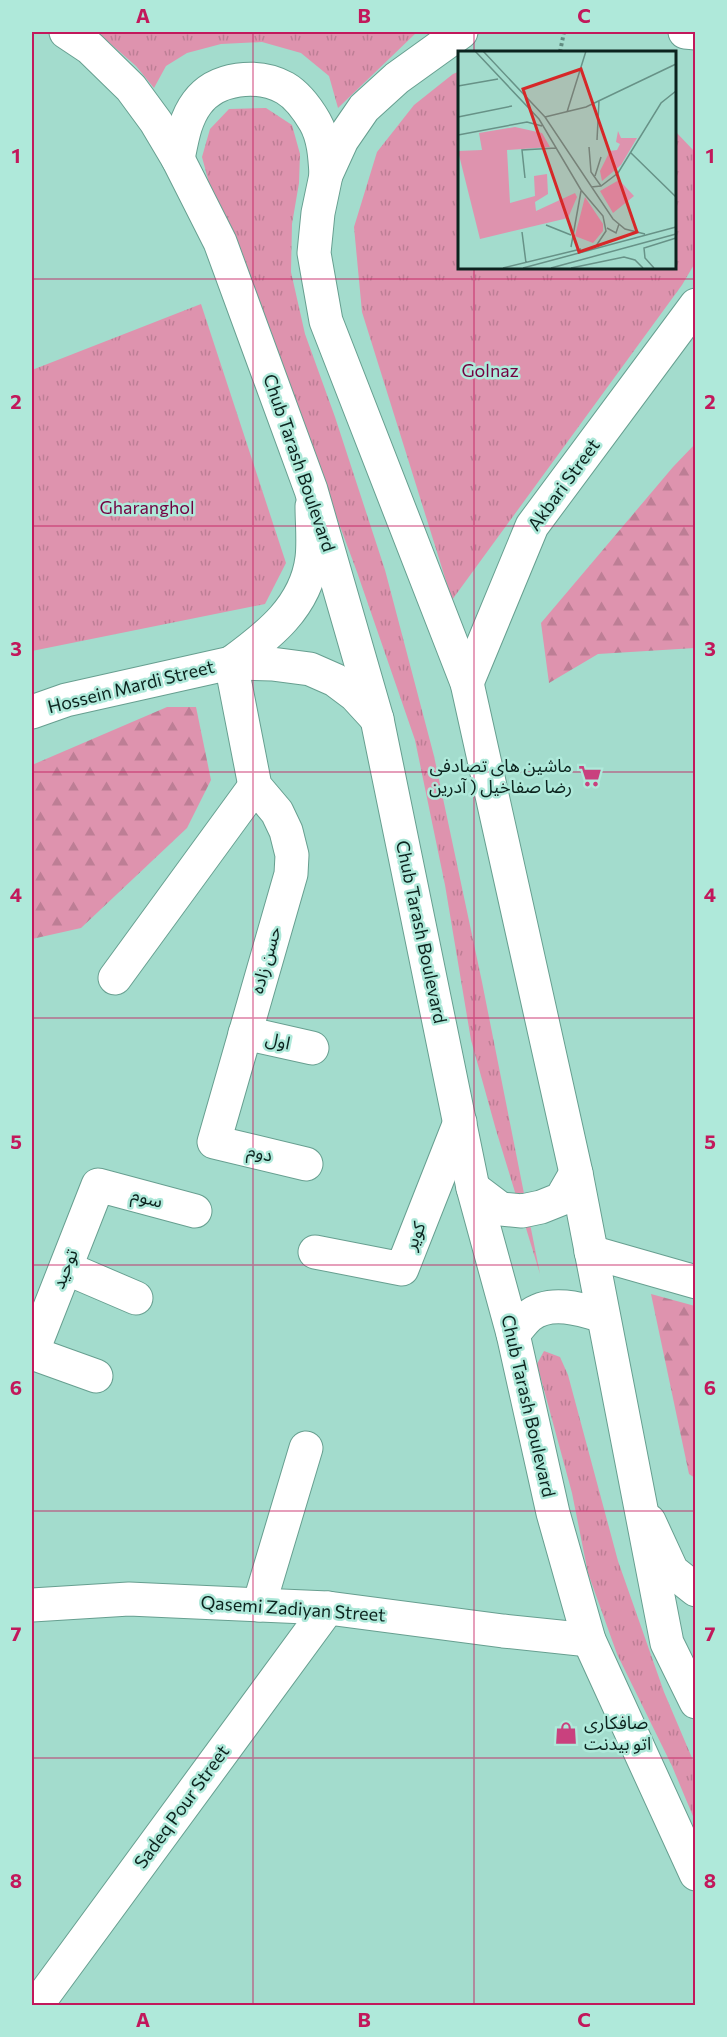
<svg xmlns="http://www.w3.org/2000/svg" width="727" height="2037" font-family="Commissioner,'Noto Sans Arabic',sans-serif">
  <style>
    .grass { fill: url(#grass-tufts) }
    .forest { fill: url(#forest-firs) }
    .lines { fill: none; stroke-linecap: round; stroke-linejoin: round }
    .minor-casing { stroke: #679f90; stroke-width: 35 }
    .major-casing { stroke: #679f90; stroke-width: 35 }
    .path { stroke: #618c81; stroke-width: 4; stroke-dasharray: 3 3; stroke-linecap: butt }
    .minor { stroke: #fff; stroke-width: 33 }
    .major { stroke: #fff; stroke-width: 33 }
    .grid { fill: none; stroke: #c2185b; stroke-width: 1.5; stroke-opacity: 0.55 }
    .labels { text-anchor: middle; stroke-width: 5; stroke-linejoin: round; paint-order: stroke }
    .park-label { font-size: 18px; fill: #730040; stroke: #afe9da }
    .street-label { font-size: 18px; fill: #0c231e; stroke: #afe9da }
    .poi-label { font-size: 18px; fill: #0c231e; stroke: #afe9da; text-anchor: end }
    .inset-road { fill: none; stroke: #679287; stroke-width: 1.5 }
    .view { fill: #d62828; fill-opacity: 0.15; stroke: #d62828; stroke-width: 3 }
    .inset-edge { fill: none; stroke: #0c231e; stroke-width: 3 }
    .neatline { fill: none; stroke: #c2185b; stroke-width: 2 }
    .grid-label { font-size: 20px; text-anchor: middle; font-weight: bold; fill: #c2185b }
  </style>
  <defs>
    <pattern id="grass-tufts" width="24" height="20" patternUnits="userSpaceOnUse" patternTransform="scale(1.5)"><rect width="24" height="20" fill="#de93ae"/><path d="M3 7l-1-3M5 7V3M7 7l1-3M15 17l-1-3M17 17v-4M19 17l1-3" fill="none" stroke="#bd7e95"/></pattern>
    <pattern id="forest-firs" width="22" height="20" patternUnits="userSpaceOnUse" patternTransform="scale(1.5)"><rect width="22" height="20" fill="#de93ae"/><path d="M5 1l3.5 6h-7zM16 11l3.5 6h-7z" fill="#bd7e95"/></pattern>
  </defs>
  <rect width="100%" height="100%" fill="#a3dccd"/>
  <g class="grass">
    <polygon points="97,32 417,32 338,108 329,76 301,53 262,42 221,44 187,53 166,66 154,88 136,66"/>
    <polygon points="460,71 460,267 674,267 675,131 695,152 695,263 682,285 452,600 362,312 354,227 377,152 414,105 453,74"/>
    <polygon points="266,108 292,125 300,154 299,183 292,224 291,272 305,334 335,417 385,570 434,756 482,982 540,1274 496,1130 471,1040 445,885 415,740 357,572 266,327 213,198 202,157 210,129 229,109"/>
    <polygon points="201,304 286,563 265,604 32,651 32,370"/>
    <polygon points="544,1351 560,1357 568,1375 618,1561 664,1692 695,1765 695,1821 672,1766 617,1654 588,1573 572,1493 537,1364"/>
  </g>
  <g class="forest">
    <polygon points="695,444 695,648 598,654 549,683 541,623 673,467"/>
    <polygon points="167,707 196,707 211,780 187,828 81,928 32,939 32,765"/>
    <polygon points="651,1294 695,1306 695,1478 689,1474"/>
  </g>
  <g class="lines">
    <g class="minor-casing">
      <g id="minor">
        <polyline points="685,32 696,33"/>
        <polyline points="231,663 255,786 277,812 286,831 292,855 291,874 214,1142 306,1164"/>
        <path d="M231,663C268,636 306,607 312,558C314,541 312,523 312,506"/>
        <polyline points="467,683 532,526 696,305"/>
        <polyline points="32,712 66,700 231,663 272,664 310,669 335,680 355,695 377,719"/>
        <polyline points="115,978 255,786"/>
        <polyline points="245,1033 312,1048"/>
        <polyline points="315,1252 402,1269 460,1122"/>
        <polyline points="591,1252 696,1282"/>
        <polyline points="66,1268 136,1298"/>
        <polyline points="32,1353 98,1185 195,1211"/>
        <polyline points="32,1353 96,1376"/>
        <polyline points="649,1521 672,1571 696,1590"/>
        <polyline points="32,1605 129,1599 328,1608 503,1631 589,1640"/>
        <polyline points="259,1605 306,1448"/>
        <polyline points="36,2006 328,1608"/>
      </g>
    </g>
    <g class="major-casing">
      <g id="major">
        <polyline points="66,32 90,48 131,88 156,122 178,159 220,242 311,490 377,719 473,1188 513,1334 553,1513 589,1640 696,1874"/>
        <polyline points="461,32 397,78 364,108 342,140 326,175 318,213 314,253 326,321 467,683 576,1173 667,1643 696,1702"/>
        <path d="M178,159C182,139 185,119 197,103C216,77 258,73 285,88C297,95 308,110 315,122C324,138 325,157 326,175"/>
        <polyline points="473,1188 501,1209 522,1211 541,1207 561,1199 576,1173"/>
        <path d="M513,1334C518,1329 523,1321 529,1316C550,1299 581,1309 603,1316"/>
      </g>
    </g>
    <polyline class="path" points="560,52 564,32"/>
    <use href="#minor" class="minor"/>
    <use href="#major" class="major"/>
  </g>
  <path class="grid" d="M253,32V2006M474,32V52M474,267V2006M32,279H696M32,526H696M32,772H696M32,1018H696M32,1265H696M32,1511H696M32,1758H696"/>
  <defs>
    <g id="supermarket-bare" transform="scale(1.8)"><path d="M-6-5.5h2.5l.6 2H6L4.5 2H-2.5L-4.4-4H-6ZM-1.5 3.2a1.3 1.3 0 1 0 .1 0ZM3 3.2a1.3 1.3 0 1 0 .1 0Z" fill="#c9417e" stroke="#afe9da" stroke-width="2.5" paint-order="stroke"/></g>
    <g id="shop-bare" transform="scale(1.8)"><path d="M-5-2.5h2.3a2.7 3.5 0 0 1 5.4 0H5L5.5 6h-11ZM-1.5-2.5h3a1.5 2.3 0 0 0-3 0Z" fill="#c9417e" stroke="#afe9da" stroke-width="2.5" paint-order="stroke"/></g>
  </defs>
  <g fill-rule="evenodd">
    <use href="#supermarket-bare" x="590" y="776"/>
    <use href="#shop-bare" x="566" y="1733"/>
  </g>
  <g class="labels">
    <g class="park-label">
      <text x="490" y="377">Golnaz</text>
      <text x="147" y="514">Gharanghol</text>
    </g>
    <g class="street-label">
      <text transform="translate(299 463) rotate(71)" y="6">Chub Tarash Boulevard</text>
      <text transform="translate(564 485) rotate(-54)" y="6">Akbari Street</text>
      <text transform="translate(131 687) rotate(-14)" y="6">Hossein Mardi Street</text>
      <text transform="translate(421 932) rotate(78)" y="6">Chub Tarash Boulevard</text>
      <text transform="translate(266 960) rotate(-74)" y="6">حسن زاده</text>
      <text transform="translate(278 1041) rotate(13)" y="6">اول</text>
      <text transform="translate(260 1153) rotate(14)" y="6">دوم</text>
      <text transform="translate(147 1198) rotate(15)" y="6">سوم</text>
      <text transform="translate(415 1236) rotate(-68)" y="6">کویر</text>
      <text transform="translate(65 1269) rotate(-68)" y="6">توحید</text>
      <text transform="translate(528 1406) rotate(77)" y="6">Chub Tarash Boulevard</text>
      <text transform="translate(293 1609) rotate(4)" y="6">Qasemi Zadiyan Street</text>
      <text transform="translate(182 1807) rotate(-54)" y="6">Sadeq Pour Street</text>
    </g>
    <g class="poi-label">
      <text x="572" y="772">ماشین های تصادفی<tspan x="572" dy="21">رضا صفاخیل ( آدرین</tspan></text>
      <text x="584" y="1729" text-anchor="start">صافکاری<tspan x="584" dy="21">اتو بیدنت</tspan></text>
    </g>
  </g>
  <g transform="translate(458 51)">
    <rect width="218" height="218" fill="#a3dccd"/>
    <path d="M161,129L176,145L155,162L142,140ZM127,146L145,173V180L135,192L117,185Z" fill="#de93ae"/>
    <path d="M57,76L84,82L92,96L49,99L52,152L77,145L76,125L89,123L90,143L77,151L78,160L117,142L119,146L110,167L22,188L0,100L24,99L21,82ZM160,80L163,87H179L163,114L144,130L142,120L152,100L159,99L162,93L158,91Z" fill="#de93ae"/>
    <path class="inset-road" d="M17,0L81,68L123,139L145,165L148,180L136,198M25,0L87,66L155,168L167,178L187,183M0,35L40,28M109,61L128,0M0,66L54,55M87,66L128,56L218,13M0,84L69,71L84,75M139,89L141,50M131,96L133,121L143,135M173,102L218,146M137,125L143,106M67,127L64,99L98,97M133,136L143,135L160,122L203,52L218,40M88,174L113,184M149,177L158,182L161,173M64,181L68,212M113,196L123,140M45,217L123,198M65,217L218,176M93,217L218,183M113,217L166,206L177,209L185,217M196,217L187,207L186,197L218,187"/>
    <path class="view" d="M123,18L179,181L121,201L65,38Z"/>
    <rect width="218" height="218" class="inset-edge"/>
  </g>
  <rect width="727" height="2037" fill="none" stroke="#afe9da" stroke-width="66"/>
  <rect x="33" y="33" width="661" height="1971" class="neatline"/>
  <g class="grid-label">
    <text x="143" y="23">A</text>
    <text x="364" y="23">B</text>
    <text x="584" y="23">C</text>
    <text x="16" y="163">1</text>
    <text x="710" y="163">1</text>
    <text x="16" y="409">2</text>
    <text x="710" y="409">2</text>
    <text x="16" y="656">3</text>
    <text x="710" y="656">3</text>
    <text x="16" y="902">4</text>
    <text x="710" y="902">4</text>
    <text x="16" y="1149">5</text>
    <text x="710" y="1149">5</text>
    <text x="16" y="1395">6</text>
    <text x="710" y="1395">6</text>
    <text x="16" y="1641">7</text>
    <text x="710" y="1641">7</text>
    <text x="16" y="1888">8</text>
    <text x="710" y="1888">8</text>
    <text x="143" y="2027">A</text>
    <text x="364" y="2027">B</text>
    <text x="584" y="2027">C</text>
  </g>
</svg>
